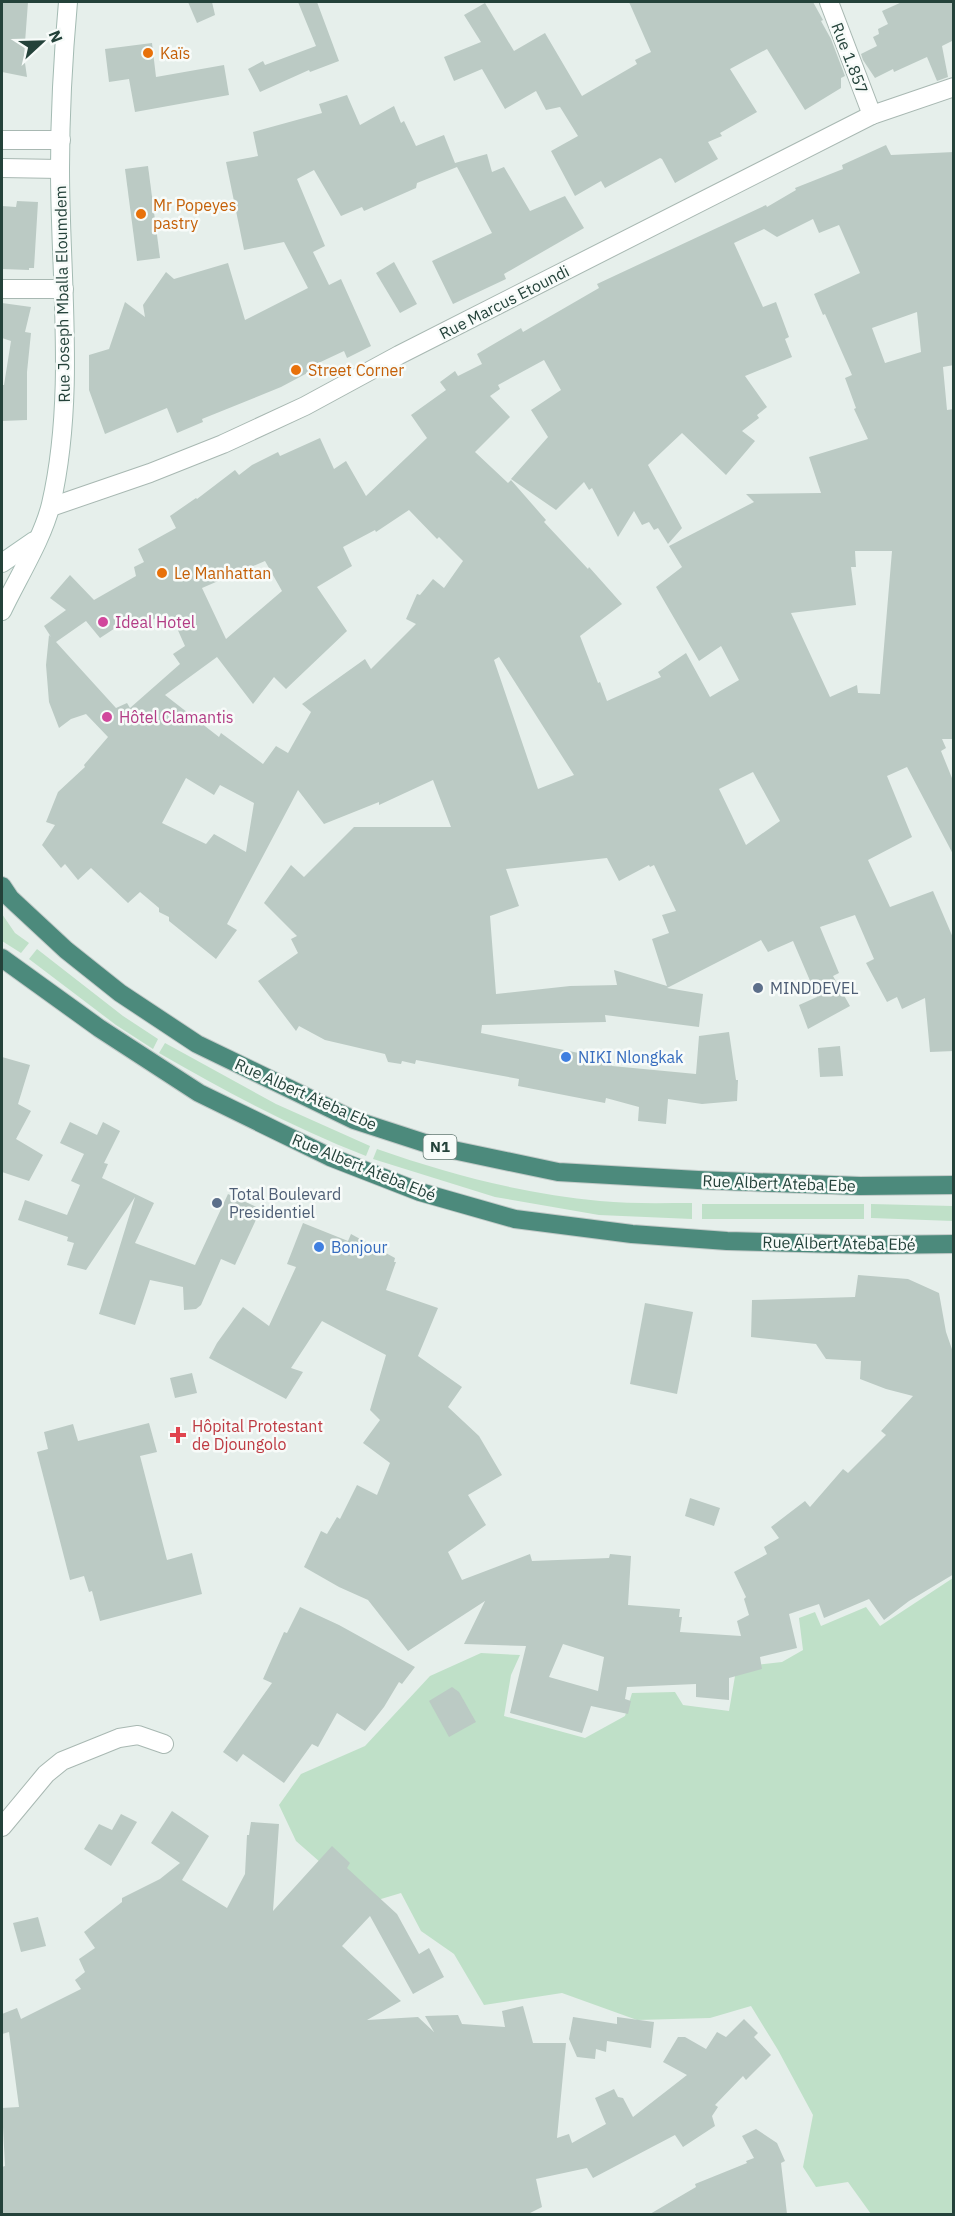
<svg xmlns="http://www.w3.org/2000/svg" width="955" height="2216" font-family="'IBM Plex Sans',sans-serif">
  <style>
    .green { fill: #bfe0c8 }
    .building { fill: #bbcac4; fill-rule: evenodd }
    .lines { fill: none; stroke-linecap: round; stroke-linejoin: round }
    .minor-casing { stroke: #a8b8b2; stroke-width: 20 }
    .tertiary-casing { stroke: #a8b8b2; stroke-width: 20 }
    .secondary-casing { stroke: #a4bbb3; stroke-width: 20 }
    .trunk-casing { stroke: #c2cac8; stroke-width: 20 }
    .minor { stroke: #fff; stroke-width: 18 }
    .tertiary { stroke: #fff; stroke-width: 18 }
    .secondary { stroke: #fff; stroke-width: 18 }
    .trunk { stroke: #4c8a7c; stroke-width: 18 }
    .food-dot { fill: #e8710a; stroke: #f7fbf9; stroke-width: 2 }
    .hotel-dot { fill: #d1479c; stroke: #f7fbf9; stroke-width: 2 }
    .service-dot { fill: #5c6f8a; stroke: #f7fbf9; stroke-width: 2 }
    .shop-dot { fill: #3f7fe0; stroke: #f7fbf9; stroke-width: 2 }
    .health-dot { fill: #e0444e; stroke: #f7fbf9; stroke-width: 2 }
    .labels { text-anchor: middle; stroke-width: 5; stroke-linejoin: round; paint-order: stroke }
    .shield { fill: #f7fbf9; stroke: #637a73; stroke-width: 1.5 }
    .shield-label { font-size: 15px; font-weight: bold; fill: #24423a }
    .food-label { font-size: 16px; fill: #c56008; stroke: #f7fbf9; text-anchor: start }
    .street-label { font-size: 16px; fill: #24423a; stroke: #f7fbf9 }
    .hotel-label { font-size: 16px; fill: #b23c85; stroke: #f7fbf9; text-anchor: start }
    .service-label { font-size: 16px; fill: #4e5e75; stroke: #f7fbf9; text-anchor: start }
    .shop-label { font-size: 16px; fill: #366cbe; stroke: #f7fbf9; text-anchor: start }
    .health-label { font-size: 16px; fill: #be3a42; stroke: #f7fbf9; text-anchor: start }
  </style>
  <rect width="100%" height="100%" fill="#e6efeb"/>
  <g class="green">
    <polygon points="2,914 15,933 29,943 21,953 2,941"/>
    <polygon points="37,949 123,1016 158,1039 153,1049 116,1025 29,959"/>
    <path d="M165,1043L276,1104L370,1146L366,1156C294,1128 226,1092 159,1053Z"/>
    <path d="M377,1149C448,1174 524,1194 600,1201C630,1204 662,1203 692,1203V1219L599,1215L495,1197L373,1159Z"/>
    <rect x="702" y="1204" width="162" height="15"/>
    <polygon points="871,1204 953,1206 953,1221 871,1218"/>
    <polygon points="953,1578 953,2214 871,2214 848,2182 816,2187 803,2167 813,2115 778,2050 751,2006 710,2018 637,2020 562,1993 484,2005 454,1954 421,1931 401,1893 371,1902 353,1891 296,1841 279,1805 301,1774 365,1746 430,1676 481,1653 520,1655 511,1675 504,1716 585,1738 625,1716 632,1693 675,1692 683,1705 729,1711 735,1676 748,1666 782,1662 803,1650 799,1618 815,1612 821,1626 866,1607 880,1626"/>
  </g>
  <g class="building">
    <polygon points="2,2 28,2 24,56 27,77 2,72"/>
    <polygon points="188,2 212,2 215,15 197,23"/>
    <polygon points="298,2 317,2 339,61 310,72 309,70 260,92 248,69 263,61 265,65 316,46"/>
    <polygon points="629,2 813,2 823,20 821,21 831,39 845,76 841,78 841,88 805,110 767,49 730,69 757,112 720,133 722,136 708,142 718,159 675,183 662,159 660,158 605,188 601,181 575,196 551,151 578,136 560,107 546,110 536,91 505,109 482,69 454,81 444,57 481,42 464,15 485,3 514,51 545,33 582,96 637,64 635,60 651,52"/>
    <polygon points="902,2 954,2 954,40 942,46 948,77 937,81 927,57 894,72 893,69 875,78 863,60 861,54 877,46 873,37 879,34 878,29 888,24 882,11"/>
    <polygon points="152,43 156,77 224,65 229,95 135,112 129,79 109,82 105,49"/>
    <polygon points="347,95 360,125 394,106 401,123 404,121 416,146 444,135 455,163 487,154 492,172 504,167 530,211 565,196 584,228 504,274 506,279 453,304 432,261 492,233 457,167 417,183 416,188 364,211 362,207 341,216 314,170 297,179 325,246 313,252 329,285 341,279 371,346 347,358 344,351 312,366 313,370 281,387 202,419 203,422 177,433 167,408 105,434 89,390 89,355 109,349 125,302 145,317 143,305 166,272 174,279 228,263 245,320 308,288 284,242 244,250 226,162 258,156 253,132 322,113 319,104"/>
    <path d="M886,145L891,155L954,152V365L943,367L947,410L954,409V739H942L946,748L941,751L954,783V856L907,767L887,776L912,837L868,860L890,907L933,891L954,940V1051L930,1052L925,998L902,1009L897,997L887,1002L866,963L874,959L855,915L820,927L839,973L833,976L850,1006L808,1029L799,1005L817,997L793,941L768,952L761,940L667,988L703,994L699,1027L605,1015L606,1022L482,1025L481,1033L613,1060L612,1066L696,1074L699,1036L729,1032L736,1080H738L737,1101L702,1104L668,1099L666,1124L638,1121L639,1107L606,1098L605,1103L518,1086L519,1079L416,1060L415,1064L402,1061L401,1064L388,1062L385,1054L325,1040L299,1026L296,1031L258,981L298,953L291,939L297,936L264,903L291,865L304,877L354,827H451L433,780L379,805V802L324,824L298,790L227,924L237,930L216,959L169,921V917L159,912V908L140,892L128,903L91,868L78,880L65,864L61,868L42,845L55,825L46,822L58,792L85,767L84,765L108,737L86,714L71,719L59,728L49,702L46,665L49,635L51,637L44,626L66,610L50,598L70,575L94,600L136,576L134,567L144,562L138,549L176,528L170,516L196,498L197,499L235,470L239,475L252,465L278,452L280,456L320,438L334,469L346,461L366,496L427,438L411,415L446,390L440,382L455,371L458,376L482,364L477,354L487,348L521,328L523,332L599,288L597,284L766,205L767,207L796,190L795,188L843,169L842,165ZM813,219L819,233L839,225L860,273L814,294L823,315L825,314L852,375L845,378L856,408L854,409L868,439L809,457L821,493L746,494L754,502L669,546L682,567L656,587L699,661L721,646L739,680L710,697L686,653L658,672L661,677L607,701L600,682L598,683L580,636L622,604L589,567L588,569L544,522L546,520L511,480L508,483L475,452L510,417L490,396L500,389L498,385L544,360L561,390L531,410L548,437L511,479L556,510L584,482L589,490L592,488L618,537L634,511L642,525L649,522L654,530L658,528L668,544L682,528L648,465L682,433L726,475L755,441L742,431L759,418L757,415L767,407L745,376L792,357L785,339L789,337L776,302L763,307L734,243L764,229L777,237ZM917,312L921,352L885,363L872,328ZM409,510L437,539L439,537L463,561L444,588L433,579L420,595L417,594L406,619L416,624L371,669L365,659L302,704L311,712L288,753L276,746L263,764L221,733L219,737L165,695L217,657L253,704L274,677L286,689L347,631L317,587L352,566L343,547L375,530L376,532ZM855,551H892L880,694L858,693L857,685L830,697L791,613L856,605L851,567H856ZM265,561L282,591L226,639L202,588ZM167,613L169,618L172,617L185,646L173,654L180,664L130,708L127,703L116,708L56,642L86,621L100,638L132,617L137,627ZM499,657L574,775L538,789L494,660ZM753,772L780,821L746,845L719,789ZM186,778L214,795L220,785L254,803L246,852L214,834L206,844L162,823ZM607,858L619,881L649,865L650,867L654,865L676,911L662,915L669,933L652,939L667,986L614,970L617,985L570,986L496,994L490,916L519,906L506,869Z"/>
    <polygon points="148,166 160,258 137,261 125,169"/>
    <polygon points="17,201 38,202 34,268 29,268 29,270 2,269 2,206 16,207"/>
    <polygon points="394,262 417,304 400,313 376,273"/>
    <polygon points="2,303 31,307 25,332 31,333 27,372 27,420 2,421 2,385 4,385 11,341 2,338"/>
    <polygon points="840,1046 843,1076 820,1077 818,1048"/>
    <polygon points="2,1057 30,1065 18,1104 31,1111 16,1139 43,1155 29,1181 2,1172"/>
    <polygon points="70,1122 97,1135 103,1122 120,1131 104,1163 108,1164 102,1178 154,1203 135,1243 195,1265 228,1194 261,1209 235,1265 221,1259 201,1305 196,1309 184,1310 183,1287 150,1280 135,1325 99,1314 135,1197 86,1270 67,1265 74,1243 67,1241 68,1237 18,1220 25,1200 67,1215 80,1185 71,1181 84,1154 60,1143"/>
    <path d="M303,1223L348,1241L351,1234L395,1258L394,1262H396L386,1290L438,1308L418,1356L462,1387L448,1407L479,1436L502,1475L468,1495L486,1525L448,1552L462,1580L530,1554L532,1561L609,1558L610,1554L631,1556L628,1605L680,1609L679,1617H682L680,1632L741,1636L737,1621L749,1615L744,1599L746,1597L734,1572L767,1554L764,1547L779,1538L771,1527L805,1501L810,1507L843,1469L848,1473L886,1435L881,1431L913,1396L886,1389L860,1379L861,1361L826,1359L816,1344L751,1337L752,1300L855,1297L858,1275L908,1279L939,1293L946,1332L954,1355V1574L909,1601L884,1620L869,1599L824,1618L819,1604L789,1614L797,1648L760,1657L762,1669L729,1678V1700L696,1697V1684L627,1687L625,1699L631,1701L628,1714L591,1706L582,1733L510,1713L526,1646L464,1644L485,1601L408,1651L368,1600L339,1587L304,1567L321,1531L327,1534L337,1517L340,1519L357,1485L377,1495L390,1463L363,1443L380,1420L370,1410L386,1355L322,1321L291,1368L303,1372L286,1399L209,1358L217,1343L243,1307L269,1326L296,1267L287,1264ZM563,1644L604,1657L598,1691L549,1677Z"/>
    <polygon points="645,1303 693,1312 677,1394 630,1384"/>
    <polygon points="192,1373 197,1393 175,1398 170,1378"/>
    <polygon points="149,1423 157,1452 140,1456 167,1560 192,1553 202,1594 100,1621 92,1591 89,1592 84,1576 70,1580 37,1452 48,1449 44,1432 73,1424 78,1441"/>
    <polygon points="690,1498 720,1508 714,1526 685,1516"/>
    <polygon points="300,1607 339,1625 415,1667 402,1684 399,1682 384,1707 365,1731 337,1713 318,1747 312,1744 284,1783 243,1754 237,1762 223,1752 272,1683 263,1679 284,1632 287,1633"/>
    <polygon points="452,1687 459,1692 476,1722 449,1737 429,1701"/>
    <polygon points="172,1811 209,1836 182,1880 227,1908 245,1874 247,1835 249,1835 251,1822 279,1824 273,1911 332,1846 350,1863 347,1868 397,1914 419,1954 429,1948 444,1977 413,1994 370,1916 342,1946 401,2001 367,2020 418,2017 434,2032 425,2016 458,2015 462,2024 505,2027 502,2011 523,2006 533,2043 566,2043 557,2138 569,2134 572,2143 606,2124 595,2098 614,2089 618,2097 623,2098 633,2117 687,2075 663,2062 678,2037 685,2037 706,2049 717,2032 726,2037 744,2019 758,2033 754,2037 771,2055 746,2080 743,2076 715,2105 718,2107 712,2116 715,2126 683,2147 675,2135 593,2178 587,2168 536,2179 542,2207 528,2214 2,2214 2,2167 5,2166 2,2108 19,2107 9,2032 2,2034 2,2014 17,2008 21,2019 81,1989 75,1980 85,1972 79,1959 95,1948 84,1932 122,1902 122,1898 160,1879 180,1863 151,1843"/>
    <polygon points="121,1814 137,1822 111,1866 84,1849 99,1824 112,1830"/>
    <polygon points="38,1917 46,1946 21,1952 13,1923"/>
    <polygon points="573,2017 617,2024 617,2017 654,2022 651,2048 607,2041 606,2052 596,2049 595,2059 577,2057 569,2039"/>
    <polygon points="756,2129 777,2143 785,2161 781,2163 787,2214 650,2214 696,2187 695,2184 747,2163 746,2161 754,2158 742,2136"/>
  </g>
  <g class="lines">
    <g class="minor-casing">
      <g id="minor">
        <polyline points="829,2 872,115"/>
        <polyline points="2,140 61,140"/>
        <polyline points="2,168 60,169"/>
        <polyline points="2,289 64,289"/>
        <polyline points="2,1827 46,1774 62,1761 119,1738 138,1735 164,1744"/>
      </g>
    </g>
    <g class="tertiary-casing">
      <polyline id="tertiary" points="51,507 150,473 223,444 305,406 399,355 872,115 954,87"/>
    </g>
    <g class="secondary-casing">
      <g id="secondary">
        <polyline points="2,563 34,541"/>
        <path d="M2,611C17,579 43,538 51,504C76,396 60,279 60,169C60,114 63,57 68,2"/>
      </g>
    </g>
    <g class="trunk-casing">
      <g id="trunk">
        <polyline points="2,886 10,898 66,950 120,993 197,1044 354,1120 434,1146 558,1172 698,1180 860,1186 954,1185"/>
        <polyline points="2,958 99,1028 199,1093 330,1157 420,1192 515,1219 632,1234 727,1241 872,1245 954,1244"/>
      </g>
    </g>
    <use href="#minor" class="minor"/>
    <use href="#tertiary" class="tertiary"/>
    <use href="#secondary" class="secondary"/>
    <use href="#trunk" class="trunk"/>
  </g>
  <g class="food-dot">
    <circle cx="148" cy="53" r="6"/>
    <circle cx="141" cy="214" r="6"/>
    <circle cx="296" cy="370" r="6"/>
    <circle cx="162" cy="573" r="6"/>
  </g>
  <g class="hotel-dot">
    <circle cx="103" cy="622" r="6"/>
    <circle cx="107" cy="717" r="6"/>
  </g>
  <g class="service-dot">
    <circle cx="758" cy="988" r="6"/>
    <circle cx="217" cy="1203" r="6"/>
  </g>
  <g class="shop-dot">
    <circle cx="566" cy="1057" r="6"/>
    <circle cx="319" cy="1247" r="6"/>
  </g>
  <path class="health-dot" d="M175 1426h6v6h6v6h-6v6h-6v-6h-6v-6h6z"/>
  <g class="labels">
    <rect class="shield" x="423.5" y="1135" width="33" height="24" rx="4.5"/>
    <g class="shield-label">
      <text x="440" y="1152">N1</text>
    </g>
    <g class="food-label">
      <text x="160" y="59">Kaïs</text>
      <text x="153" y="211">Mr Popeyes<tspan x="153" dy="18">pastry</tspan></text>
      <text x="308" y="376">Street Corner</text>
      <text x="174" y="579">Le Manhattan</text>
    </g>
    <g class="street-label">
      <text transform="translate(850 58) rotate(69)" y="6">Rue 1.857</text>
      <text transform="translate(62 294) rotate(-91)" y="6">Rue Joseph Mballa Eloumdem</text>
      <text transform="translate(504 302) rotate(-27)" y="6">Rue Marcus Etoundi</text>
      <text transform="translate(306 1094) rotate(24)" y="6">Rue Albert Ateba Ebe</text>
      <text transform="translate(364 1167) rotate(22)" y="6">Rue Albert Ateba Ebé</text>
      <text transform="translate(779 1183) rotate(2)" y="6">Rue Albert Ateba Ebe</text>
      <text transform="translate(839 1243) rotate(1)" y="6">Rue Albert Ateba Ebé</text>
    </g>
    <g class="hotel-label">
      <text x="115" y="628">Ideal Hotel</text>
      <text x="119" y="723">Hôtel Clamantis</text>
    </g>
    <g class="service-label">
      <text x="770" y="994">MINDDEVEL</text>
      <text x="229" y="1200">Total Boulevard<tspan x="229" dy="18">Presidentiel</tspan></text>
    </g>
    <g class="shop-label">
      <text x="578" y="1063">NIKI Nlongkak</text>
      <text x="331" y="1253">Bonjour</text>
    </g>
    <g class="health-label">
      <text x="192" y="1432">Hôpital Protestant<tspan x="192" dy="18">de Djoungolo</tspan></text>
    </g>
  </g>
  <rect width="955" height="2216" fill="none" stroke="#24423a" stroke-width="6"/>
  <g transform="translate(42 42) rotate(68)" stroke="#f7fbf9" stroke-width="4.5" paint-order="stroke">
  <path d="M0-4.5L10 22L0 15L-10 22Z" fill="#24423a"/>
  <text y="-9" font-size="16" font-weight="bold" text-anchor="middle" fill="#24423a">N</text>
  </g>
</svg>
